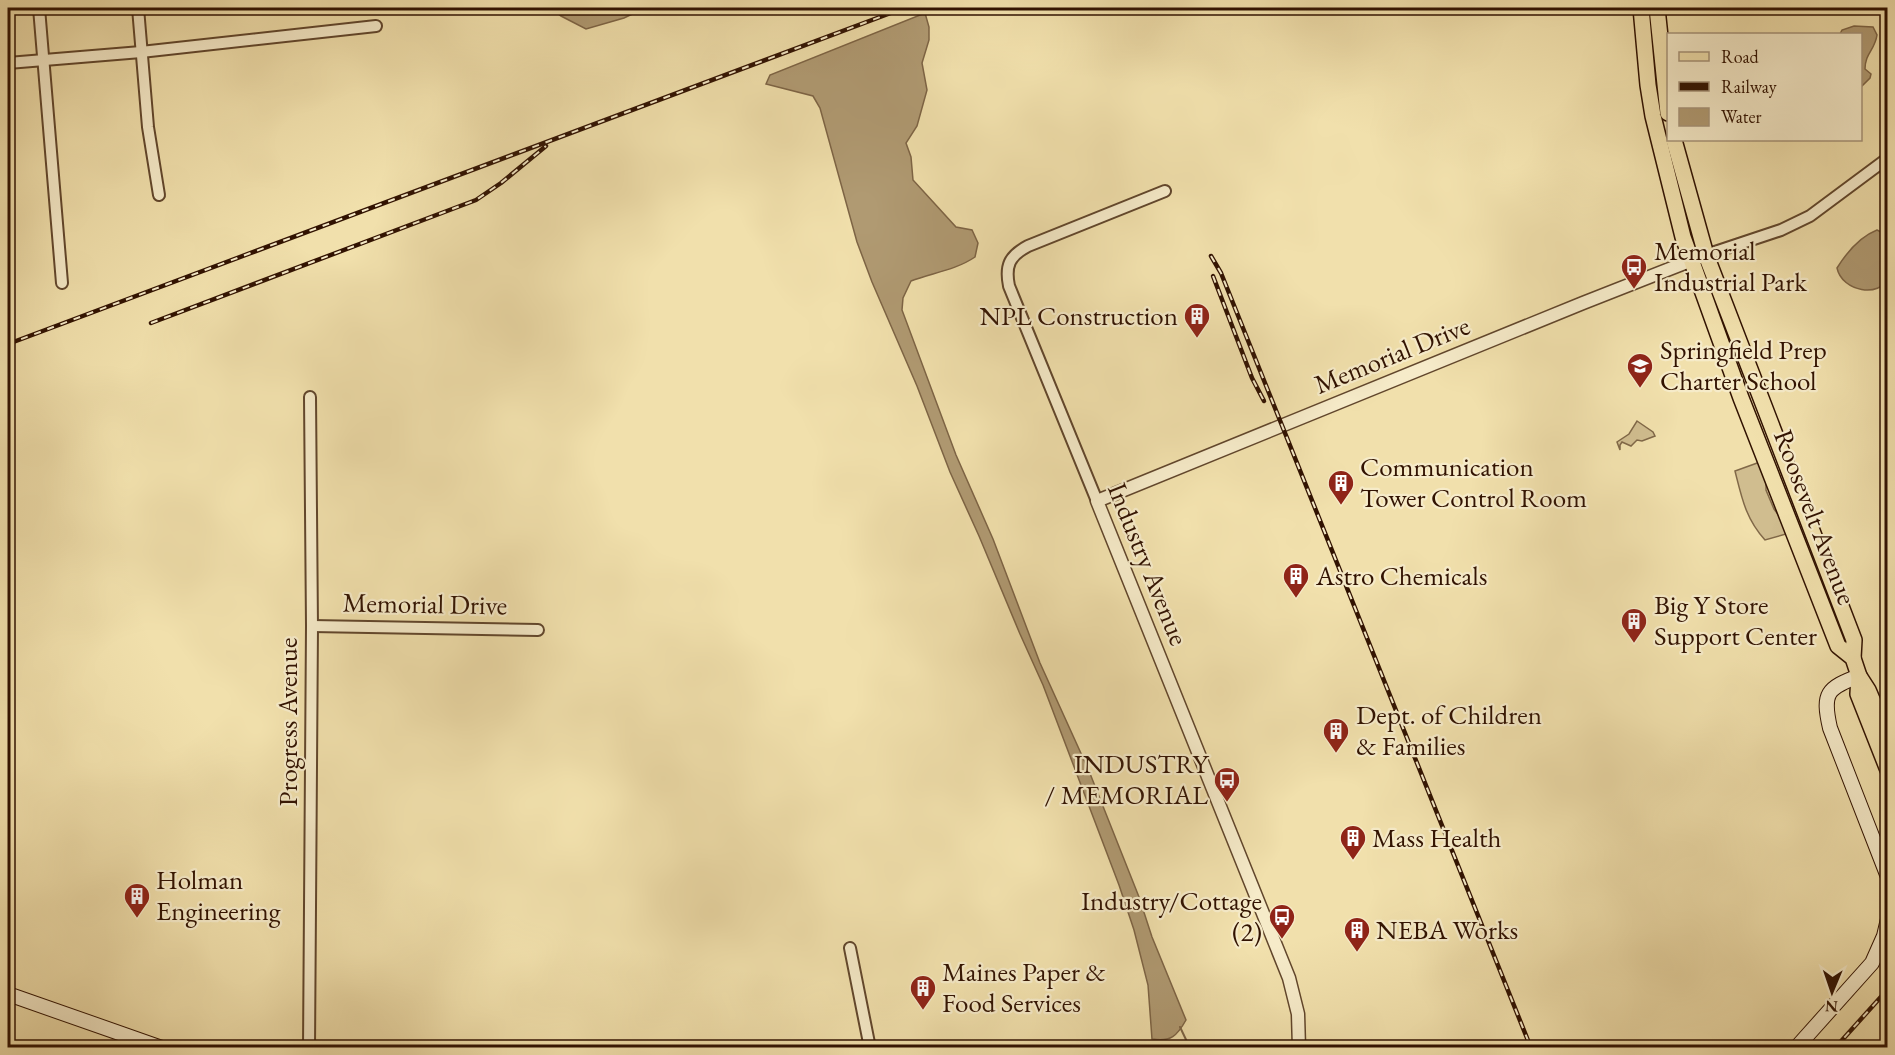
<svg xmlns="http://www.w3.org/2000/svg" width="1895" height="1055" font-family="'EB Garamond',serif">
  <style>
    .green { fill: #d0bd8f; stroke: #806848; stroke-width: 1.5 }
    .water { fill: #b09a72; stroke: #7d6445; stroke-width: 1.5 }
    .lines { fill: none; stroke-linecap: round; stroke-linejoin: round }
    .stream { stroke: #7d6445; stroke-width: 2 }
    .minor-casing { stroke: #61462c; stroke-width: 14 }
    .tertiary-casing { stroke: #61462c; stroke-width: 15 }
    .secondary-casing { stroke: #311201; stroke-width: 16 }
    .primary-casing { stroke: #311201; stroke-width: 18 }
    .minor { stroke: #f6ebc9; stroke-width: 10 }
    .tertiary { stroke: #f6ebc9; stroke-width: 12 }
    .secondary { stroke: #f6ebc9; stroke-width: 14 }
    .primary { stroke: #f1e0ac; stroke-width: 15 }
    .rail-casing { stroke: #311201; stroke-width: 4.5 }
    .rail { stroke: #f6ebc9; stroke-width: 2; stroke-dasharray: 7; stroke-linecap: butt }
    .labels { text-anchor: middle; stroke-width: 4.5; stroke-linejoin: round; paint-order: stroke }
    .poi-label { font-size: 27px; fill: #311201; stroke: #f6ebc9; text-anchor: start }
    .street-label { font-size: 27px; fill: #311201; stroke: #f6ebc9 }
  </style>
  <rect width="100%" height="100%" fill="#f1e0ac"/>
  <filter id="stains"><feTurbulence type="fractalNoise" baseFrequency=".00333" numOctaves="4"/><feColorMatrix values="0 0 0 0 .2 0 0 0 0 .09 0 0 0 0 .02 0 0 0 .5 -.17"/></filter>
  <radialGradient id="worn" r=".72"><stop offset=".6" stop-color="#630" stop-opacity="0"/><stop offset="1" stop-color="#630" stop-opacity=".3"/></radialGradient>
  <g class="green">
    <polygon points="1637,421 1653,432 1655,436 1642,441 1637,440 1631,446 1622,442 1620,445 1620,450 1617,442 1629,434"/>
    <path d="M1760,462L1766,474V490L1774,509L1783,521L1786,534L1765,540C1746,519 1742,499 1735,471Z"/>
  </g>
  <g class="water">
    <polygon points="551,8 645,8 624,18 586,29 561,16"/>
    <path d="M925,13L929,27V40L922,63L927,90L917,126L906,143L911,157L913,180L956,227L972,230L978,243L975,257C956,270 932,273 911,281L903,298L902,310L956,455L993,539L1040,663L1089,771L1139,897L1152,937L1186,1020C1177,1036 1171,1042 1152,1039L1148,985L1134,930L1119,885L1043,685L1020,634L979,536L950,472L917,386L872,282L857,242L820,108L813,96L766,84L770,75Z"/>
    <path d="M1854,26L1873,27L1877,35C1875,50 1865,53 1865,69L1871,74L1870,78L1862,86H1860V34H1840L1842,30Z"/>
    <path d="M1877,230L1887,235C1888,246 1890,269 1887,278C1881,298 1842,292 1837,268C1847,252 1859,237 1877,230Z"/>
  </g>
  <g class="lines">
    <polyline class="stream" points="1180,1027 1190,1048"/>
    <g class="minor-casing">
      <g id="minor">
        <polyline points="39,8 62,283"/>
        <polyline points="138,8 148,127 159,195"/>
        <polyline points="8,63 141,52 376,26"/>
        <polyline points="1706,255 1781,230 1810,216 1888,158"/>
        <path d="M1097,501L1009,286C1005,266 1009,256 1028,246L1165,191"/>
        <polyline points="312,626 538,630"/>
        <polyline points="850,948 870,1048"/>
        <polyline points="309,1048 312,626 310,397"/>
      </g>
    </g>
    <g class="tertiary-casing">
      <polyline id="tertiary" points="1299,1048 1298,1014 1289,978 1097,501 1583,303 1700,257"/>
    </g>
    <g class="secondary-casing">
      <g id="secondary">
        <path d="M1859,676C1827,688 1822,693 1830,728L1888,877"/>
        <polyline points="8,994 162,1048"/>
        <polyline points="1796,1048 1872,963 1884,936 1888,919"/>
      </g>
    </g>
    <g class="primary-casing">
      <g id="primary">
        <polyline points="1641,8 1648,85 1653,116 1683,237 1741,398 1838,646 1853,658 1859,676 1868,690 1888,737"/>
        <polyline points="1657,8 1668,113"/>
        <polyline points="1674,140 1706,255 1854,640 1853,658"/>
        <polyline points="1859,676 1858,694 1888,770"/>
      </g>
    </g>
    <use href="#minor" class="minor"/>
    <use href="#tertiary" class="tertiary"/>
    <use href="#secondary" class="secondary"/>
    <use href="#primary" class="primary"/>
    <g class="rail-casing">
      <g id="rail">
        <polyline points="1211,256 1221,273 1531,1048"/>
        <polyline points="1213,276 1252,378 1264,401"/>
        <polyline points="151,323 476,200 501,183 546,146"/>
        <polyline points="8,344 904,8"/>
        <polyline points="1835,1048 1888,989"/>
      </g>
    </g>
    <use href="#rail" class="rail"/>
  </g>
  <defs>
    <g id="bus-pin" transform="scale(1.35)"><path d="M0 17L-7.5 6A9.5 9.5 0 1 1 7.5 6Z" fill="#8f2418" stroke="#f6ebc9"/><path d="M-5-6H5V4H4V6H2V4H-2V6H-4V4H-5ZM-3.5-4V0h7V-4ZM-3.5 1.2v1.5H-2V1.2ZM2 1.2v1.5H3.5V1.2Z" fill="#fff"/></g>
    <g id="building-pin" transform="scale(1.35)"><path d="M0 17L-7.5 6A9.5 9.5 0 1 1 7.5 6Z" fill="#8f2418" stroke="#f6ebc9"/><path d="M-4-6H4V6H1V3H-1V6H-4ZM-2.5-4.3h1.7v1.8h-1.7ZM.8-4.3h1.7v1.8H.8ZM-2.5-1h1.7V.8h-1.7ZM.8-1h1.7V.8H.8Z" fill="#fff"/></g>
    <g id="school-pin" transform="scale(1.35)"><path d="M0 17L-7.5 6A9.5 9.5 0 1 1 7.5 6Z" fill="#8f2418" stroke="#f6ebc9"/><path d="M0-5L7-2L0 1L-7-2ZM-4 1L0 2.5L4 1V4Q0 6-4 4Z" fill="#fff"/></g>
  </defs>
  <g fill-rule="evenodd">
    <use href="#bus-pin" x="1634" y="267"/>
    <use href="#building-pin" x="1197" y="316"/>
    <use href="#school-pin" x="1640" y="366"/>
    <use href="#building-pin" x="1341" y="483"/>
    <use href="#building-pin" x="1296" y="576"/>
    <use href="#building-pin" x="1634" y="621"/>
    <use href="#building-pin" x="1336" y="731"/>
    <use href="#bus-pin" x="1227" y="780"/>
    <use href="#building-pin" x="1353" y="838"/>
    <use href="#building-pin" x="137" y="896"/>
    <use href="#bus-pin" x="1282" y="917"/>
    <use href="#building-pin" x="1357" y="930"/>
    <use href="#building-pin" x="923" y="988"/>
  </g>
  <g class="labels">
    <g class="poi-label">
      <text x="1654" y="260">Memorial<tspan x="1654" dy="31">Industrial Park</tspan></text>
      <text x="1178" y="325" text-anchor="end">NPL Construction</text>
      <text x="1660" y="359">Springfield Prep<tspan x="1660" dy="31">Charter School</tspan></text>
      <text x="1360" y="476">Communication<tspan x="1360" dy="31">Tower Control Room</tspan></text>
      <text x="1316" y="585">Astro Chemicals</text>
      <text x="1654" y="614">Big Y Store<tspan x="1654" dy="31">Support Center</tspan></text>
      <text x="1356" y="724">Dept. of Children<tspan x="1356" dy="31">&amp; Families</tspan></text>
      <text x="1208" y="773" text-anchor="end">INDUSTRY<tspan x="1208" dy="31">/ MEMORIAL</tspan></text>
      <text x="1372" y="847">Mass Health</text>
      <text x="156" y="889">Holman<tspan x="156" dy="31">Engineering</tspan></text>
      <text x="1262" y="910" text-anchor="end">Industry/Cottage<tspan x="1262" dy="31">(2)</tspan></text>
      <text x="1376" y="939">NEBA Works</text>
      <text x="942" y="981">Maines Paper &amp;<tspan x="942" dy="31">Food Services</tspan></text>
    </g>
    <g class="street-label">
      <text transform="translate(1392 355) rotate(-22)" y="9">Memorial Drive</text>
      <text transform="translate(1815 517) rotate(69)" y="9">Roosevelt Avenue</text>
      <text transform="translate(1148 564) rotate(68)" y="9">Industry Avenue</text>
      <text transform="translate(425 604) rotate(1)" y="9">Memorial Drive</text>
      <text transform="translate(288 722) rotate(-90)" y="9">Progress Avenue</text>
    </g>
  </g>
  <rect width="1895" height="1055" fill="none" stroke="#f1e0ac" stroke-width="30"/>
  <rect x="9" y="9" width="1877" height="1037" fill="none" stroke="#311201" stroke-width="3"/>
  <rect x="15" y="15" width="1865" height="1025" fill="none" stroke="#311201" stroke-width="1.5"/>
  <rect x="1667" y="33" width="195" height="108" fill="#f6ebc9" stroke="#a79479" stroke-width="1.5"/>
  <rect x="1679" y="52" width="30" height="9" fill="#f1e0ac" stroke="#a79479" stroke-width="1.5"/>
  <text x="1721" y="63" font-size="18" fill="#311201">Road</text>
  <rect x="1679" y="82" width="30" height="9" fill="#311201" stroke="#a79479" stroke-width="1.5"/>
  <text x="1721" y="93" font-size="18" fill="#311201">Railway</text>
  <rect x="1679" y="108" width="30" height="18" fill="#b09a72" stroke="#a79479" stroke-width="1.5"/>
  <text x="1721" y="123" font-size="18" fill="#311201">Water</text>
  <g transform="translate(1832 992) rotate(182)" stroke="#f6ebc9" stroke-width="4.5" paint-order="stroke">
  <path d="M0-4.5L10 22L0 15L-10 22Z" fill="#311201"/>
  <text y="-9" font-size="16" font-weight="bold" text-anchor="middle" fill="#311201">N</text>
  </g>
  <rect width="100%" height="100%" filter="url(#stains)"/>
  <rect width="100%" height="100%" fill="url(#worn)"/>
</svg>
